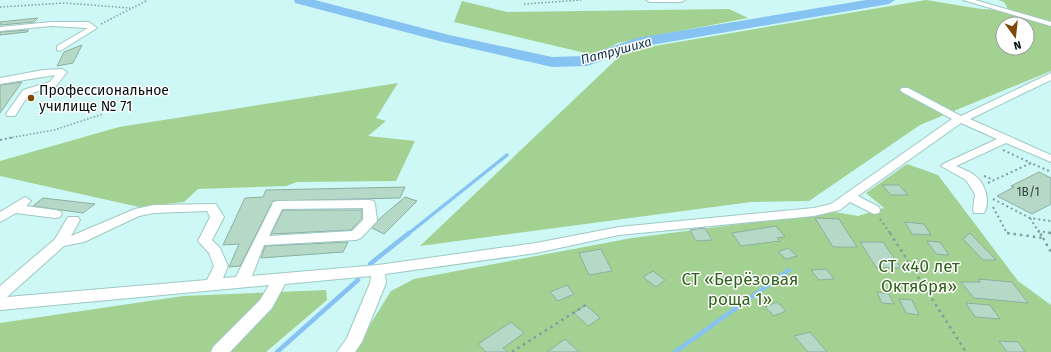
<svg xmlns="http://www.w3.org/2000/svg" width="1051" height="352" font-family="'Fira Sans',sans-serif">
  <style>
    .green { fill: #a3d192; fill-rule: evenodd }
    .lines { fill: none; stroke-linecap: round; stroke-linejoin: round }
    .stream-far1 { stroke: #86c3f3; stroke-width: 3.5 }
    .stream { stroke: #86c3f3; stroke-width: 4.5 }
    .river { fill: #86c3f3; fill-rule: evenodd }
    .building { fill: #b5d8c7; stroke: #8daf9e }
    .minor-casing { stroke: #9ec8c5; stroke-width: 2 }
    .path-far2 { stroke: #7f9f9c; stroke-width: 1.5; stroke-dasharray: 1.5 2; stroke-linecap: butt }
    .path-far1 { stroke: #7f9f9c; stroke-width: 2; stroke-dasharray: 2 3; stroke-linecap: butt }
    .path { stroke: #7f9f9c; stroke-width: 2.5; stroke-dasharray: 2.5 4; stroke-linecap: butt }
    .minor { fill: #fff; fill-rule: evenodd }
    .poi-dot { fill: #824503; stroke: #fff; stroke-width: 1.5 }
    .labels { text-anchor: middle; stroke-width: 3; stroke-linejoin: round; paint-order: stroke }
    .number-label { font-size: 12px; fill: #30433e }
    .far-water-label { font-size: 13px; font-style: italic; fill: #0e3048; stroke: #fff }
    .poi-label { font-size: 14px; fill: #031110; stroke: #fff; text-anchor: start }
    .near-park-label { font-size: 17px; fill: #306219; stroke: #fff }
  </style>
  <rect width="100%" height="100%" fill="#cdf8f5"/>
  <g class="green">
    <path d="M926,0L981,9L1002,10L1051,26V71L920,125L809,201L751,202L420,246L625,51ZM1003,24H1027V48H1003Z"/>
    <polygon points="998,0 1051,0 1051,23 1008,9 1004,2"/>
    <polygon points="462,1 507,12 729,9 748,18 618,43 594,55 454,22"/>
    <polygon points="398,83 376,118 386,121 368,136 415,141 396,181 297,182 286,186 198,189 184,202 139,207 0,176 0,161 119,127"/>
    <polygon points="907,164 938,175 1018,281 1051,305 1051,352 353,352 391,291 414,279 632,238 835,212 858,216 884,208 866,193"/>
    <polygon points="326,290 327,300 266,352 0,352 0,323 183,296"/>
  </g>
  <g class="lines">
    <polyline class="stream-far1" points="408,234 507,155"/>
    <g class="stream">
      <polyline points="370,264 409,233"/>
      <polyline points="277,352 358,280"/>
      <polyline points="675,352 789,270"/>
    </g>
    <polygon class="river" points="294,0 315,0 449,35 552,57 585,56 637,38 866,0 895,0 889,4 640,47 587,66 552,67 443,42 295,3"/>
  </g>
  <g class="building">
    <polygon points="38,18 34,22 0,25 0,22"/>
    <polygon points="29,30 27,32 0,35 0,32"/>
    <polygon points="82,45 73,63 57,66 64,52"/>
    <polygon points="22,82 0,113 0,85"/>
    <polygon points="1039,172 1051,178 1051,204 1032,214 997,196 1014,187 1011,186"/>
    <polygon points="882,185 899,185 908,195 891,195"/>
    <polygon points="405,187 400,198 273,201 240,266 229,267 239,244 223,245 245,198 263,197 266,190"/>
    <polygon points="405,197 417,201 384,234 372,228 378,220"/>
    <polygon points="43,198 95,204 83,213 33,206"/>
    <polygon points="283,210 362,210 362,218 351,230 271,234"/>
    <polygon points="815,218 839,219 857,247 833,247"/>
    <polygon points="905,222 924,224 931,235 912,234"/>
    <polygon points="776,226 785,237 777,238 780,241 741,246 732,233"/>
    <polygon points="705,228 712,240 696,241 690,230"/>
    <polygon points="970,233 996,260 983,260 963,239"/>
    <polygon points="927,241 940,242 949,255 936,254"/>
    <polygon points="348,242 343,252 261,258 265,246"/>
    <polygon points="860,242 883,242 901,268 876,267"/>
    <polygon points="788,248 797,256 786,259 778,252"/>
    <polygon points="601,249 612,271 589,275 579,253"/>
    <polygon points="826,269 834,279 819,280 811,270"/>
    <polygon points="653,271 665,280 656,287 643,277"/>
    <polygon points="978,279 1012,282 1028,303 974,298 961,282 980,282"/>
    <polygon points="567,285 574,294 558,301 550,292"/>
    <polygon points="877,292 889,294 894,304 882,303"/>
    <polygon points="899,299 912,300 919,315 906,313"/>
    <polygon points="777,302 786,311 774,316 765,307"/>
    <polygon points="966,303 990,305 1000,319 975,317"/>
    <polygon points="586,305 600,318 588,326 574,313"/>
    <polygon points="511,322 524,333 503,348 508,352 486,352 478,344"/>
    <polygon points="810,332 827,352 808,352 794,336"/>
    <polygon points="565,339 579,352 547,352"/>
    <polygon points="999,341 1018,342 1025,352 1007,352"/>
  </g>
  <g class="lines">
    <g class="minor-casing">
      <g id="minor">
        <polygon points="646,0 685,0 681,2 650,2"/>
        <polygon points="963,0 975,0 1051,22 1051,26"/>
        <polygon points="51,22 89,22 97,28 60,51 57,50 57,46 88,28 51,26 0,31 0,27"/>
        <polygon points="62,69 67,72 56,86 29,94 15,116 7,116 6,114 23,90 50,82 55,75 0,84 0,78 43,70"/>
        <path d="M1051,73V80L970,119L1051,155V162L1006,143L956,166C962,169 969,171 974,175C985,182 991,201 984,213H974L973,210L975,194L966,180L941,166L943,164L997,139L961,123L858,196L879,207L880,210L879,213L874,214L850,202L840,210L814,216L619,235L536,253L385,274L386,283L362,342L355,352H337L347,338L370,283L371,276L285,284L272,308L230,352H211L213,347L260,300L269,285L0,310V286L55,239L68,217H78L80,220L71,236L135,209L154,205L216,204L224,217L212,240L220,248L228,266L223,278L236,277L272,205L273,202L278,201L369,200L374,201L375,204L377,221L361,238L356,240L264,245L252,276L378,265L536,243L619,227L814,208L831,204L952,119L902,92L900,90L902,88H908L961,116ZM363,208V220L352,231L269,236L282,209ZM207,211L210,217L198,241L209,253L214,266L207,280L7,297L64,246L84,242L139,216L154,213Z"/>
        <polygon points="25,197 31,201 26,206 55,210 60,211 62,214 60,217 55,218 16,213 0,222 0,212"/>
      </g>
    </g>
    <g class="path-far2">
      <polyline points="524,4 581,0"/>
      <polyline points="0,7 65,3 130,8"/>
      <polyline points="101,24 148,0"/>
      <polyline points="9,138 54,130 103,114"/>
    </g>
    <g class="path-far1">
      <polyline points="0,140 14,137"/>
      <polyline points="1003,150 1031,163"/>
      <polyline points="984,176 994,180"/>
      <polyline points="988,183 1031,163 1051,172"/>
      <polyline points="993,199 1030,218 1051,221"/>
      <polyline points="993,207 1007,233 1012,234"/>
      <polyline points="1030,218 1040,234"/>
      <polyline points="880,219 891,234"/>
      <polyline points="1038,231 1051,233"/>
    </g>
    <g class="path">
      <polyline points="890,233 966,352"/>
      <polyline points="1007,233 1043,238 1040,233"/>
      <polyline points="1049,233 1051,233"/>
      <polyline points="1043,238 1051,252"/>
      <polyline points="512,352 587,304"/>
    </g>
    <use href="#minor" class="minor"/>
  </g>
  <circle class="poi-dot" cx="31" cy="98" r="4"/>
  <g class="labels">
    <g class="number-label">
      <text x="1028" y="196">1В/1</text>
    </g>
    <g class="far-water-label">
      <text transform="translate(616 50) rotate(-15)" y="5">Патрушиха</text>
    </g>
    <g class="poi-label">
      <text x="39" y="95">Профессиональное<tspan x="39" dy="16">училище № 71</tspan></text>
    </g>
    <g class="near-park-label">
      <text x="919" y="272">СТ «40 лет<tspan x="919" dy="20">Октября»</tspan></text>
      <text x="740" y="285">СТ «Берёзовая<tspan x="740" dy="20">роща 1»</tspan></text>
    </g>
  </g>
  <g transform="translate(1015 36) rotate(165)"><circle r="19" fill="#ffffff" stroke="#9aa09f"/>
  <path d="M0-3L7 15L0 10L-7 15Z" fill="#824503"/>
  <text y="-6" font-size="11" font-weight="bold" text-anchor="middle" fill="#031110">N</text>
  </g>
</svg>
